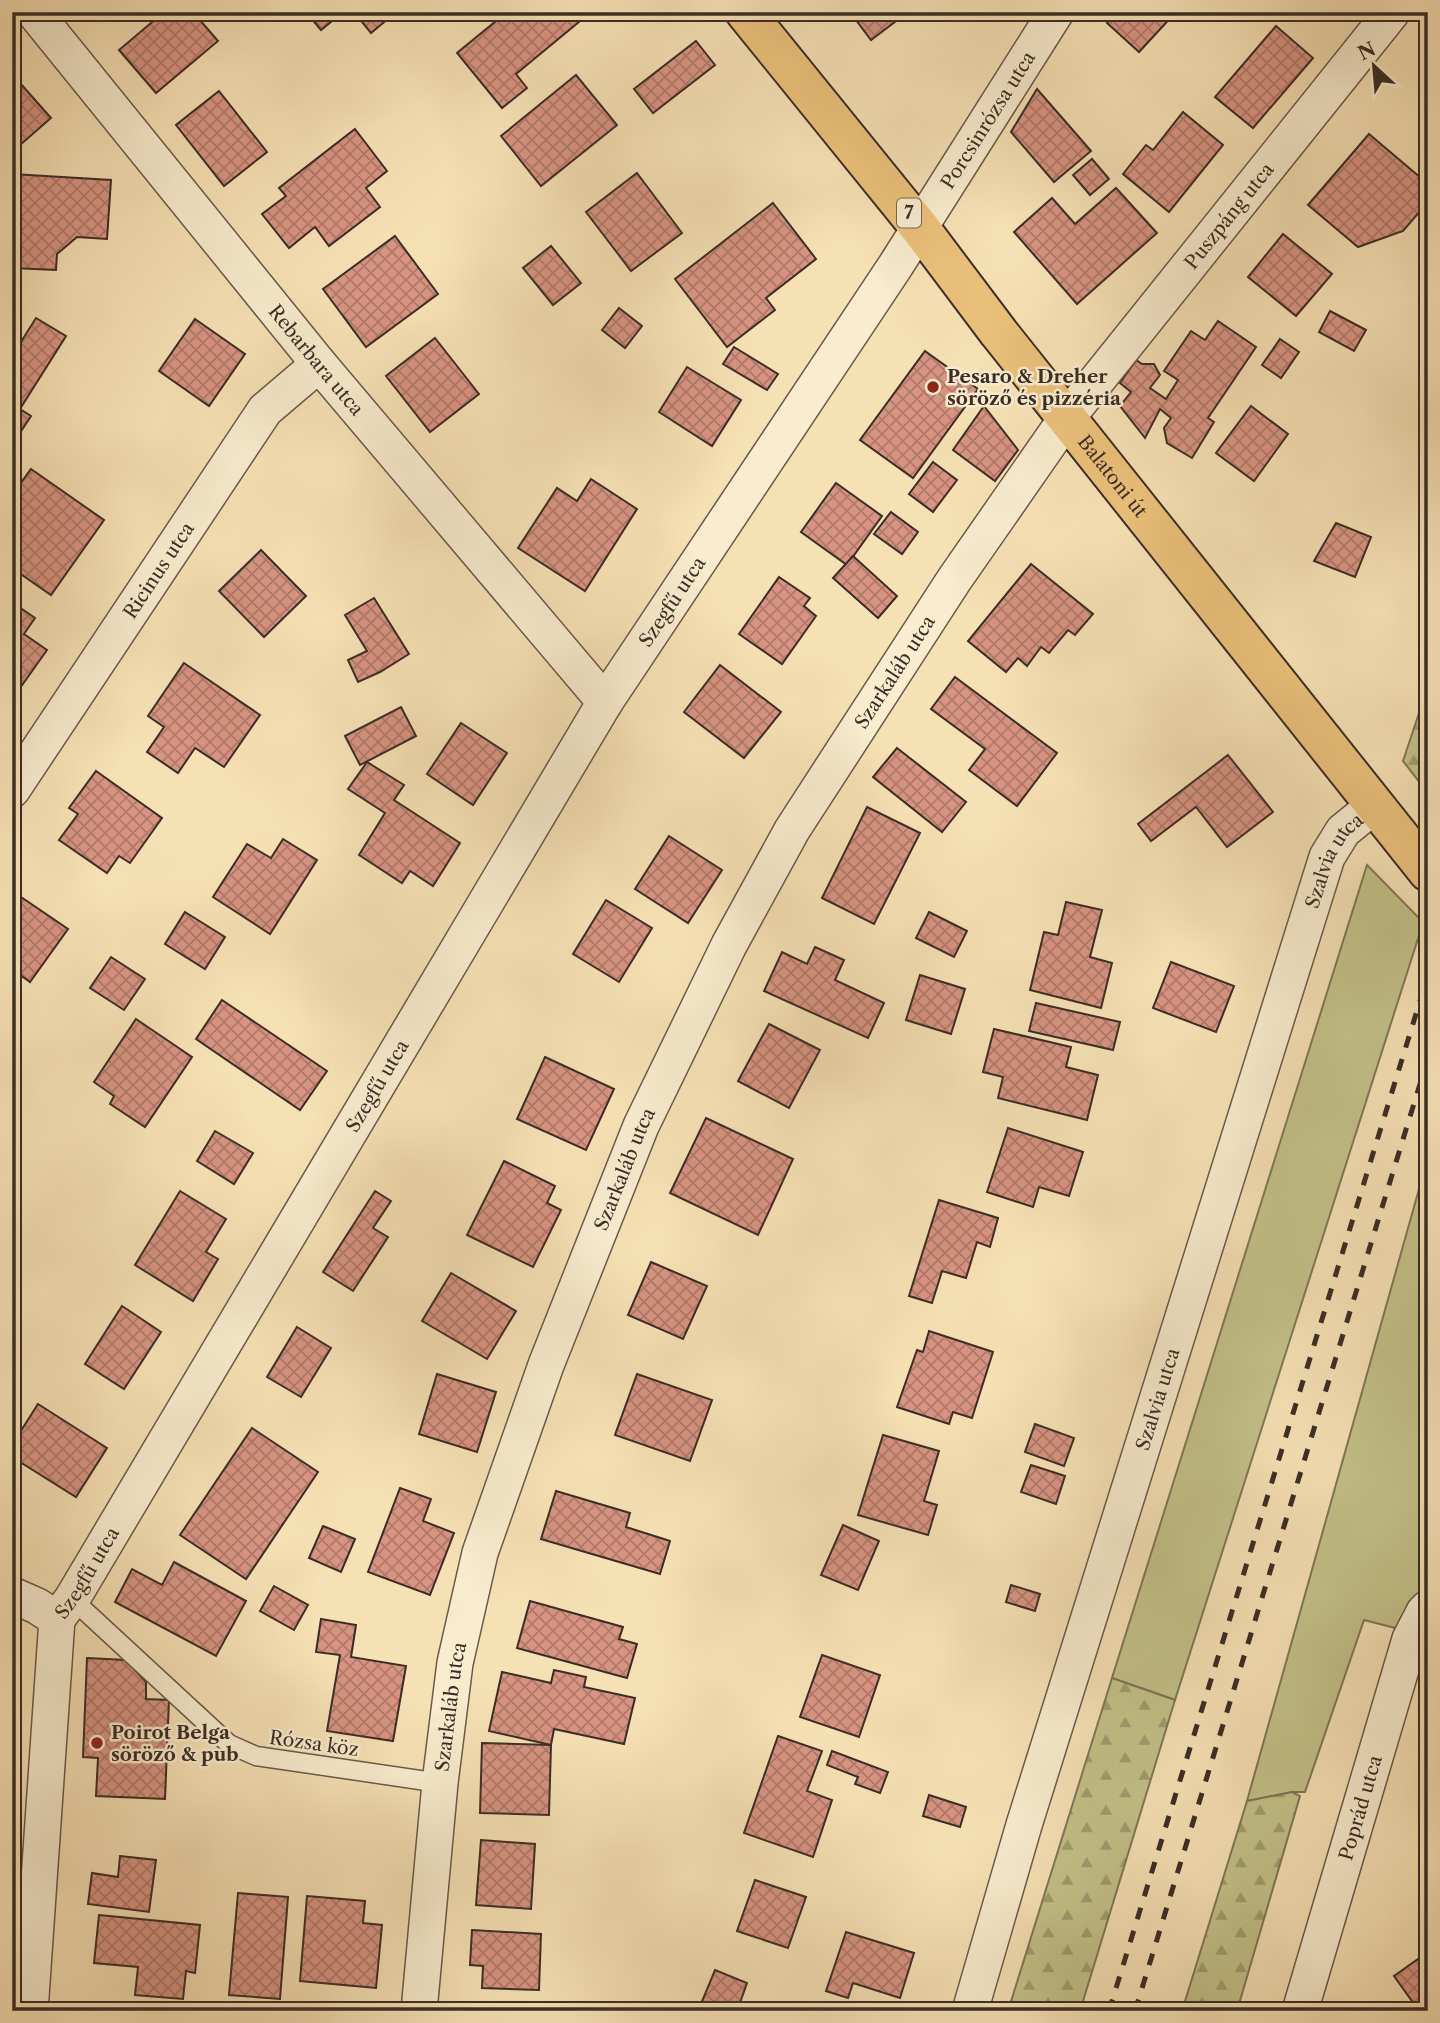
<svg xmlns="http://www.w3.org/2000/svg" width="1440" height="2023" font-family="'Libre Caslon Text',serif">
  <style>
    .green { fill: #c3c189; stroke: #7f7758; stroke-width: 2 }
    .forest { fill: url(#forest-firs); stroke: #7f7758; stroke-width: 2 }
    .building { fill: url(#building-cross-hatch); stroke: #3b2d26; stroke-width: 2 }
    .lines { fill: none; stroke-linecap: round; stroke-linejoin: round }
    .lane-casing { stroke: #6a5a4a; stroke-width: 21 }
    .street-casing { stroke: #6a5a4a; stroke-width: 38 }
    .primary-casing { stroke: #3b2d26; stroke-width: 42 }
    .lane { stroke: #f9eccf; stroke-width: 18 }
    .street { stroke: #f9eccf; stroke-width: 35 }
    .primary { stroke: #ebc07a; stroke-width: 38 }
    .rail { stroke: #3b2d26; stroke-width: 5; stroke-dasharray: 12 12; stroke-linecap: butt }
    .poi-dot { fill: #8f2418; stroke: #f9eccf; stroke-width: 2.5 }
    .labels { text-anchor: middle; stroke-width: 5; stroke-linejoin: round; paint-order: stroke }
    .shield { fill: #f9eccf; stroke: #746659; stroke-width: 2 }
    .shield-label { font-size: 18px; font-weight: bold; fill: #3b2d26 }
    .street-label { font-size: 19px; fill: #3b2d26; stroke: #f9eccf }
    .poi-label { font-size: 19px; font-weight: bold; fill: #3b2d26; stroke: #f9eccf; text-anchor: start }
  </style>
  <defs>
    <pattern id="forest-firs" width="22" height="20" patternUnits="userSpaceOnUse" patternTransform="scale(1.75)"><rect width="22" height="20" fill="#c3c189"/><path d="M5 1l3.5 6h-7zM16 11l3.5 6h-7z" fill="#a09d70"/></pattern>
    <pattern id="building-cross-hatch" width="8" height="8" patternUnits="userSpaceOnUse" patternTransform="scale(1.75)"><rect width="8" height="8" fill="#d79482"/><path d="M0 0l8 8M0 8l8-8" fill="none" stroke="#b0796a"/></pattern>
  </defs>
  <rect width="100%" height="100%" fill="#f6e1b5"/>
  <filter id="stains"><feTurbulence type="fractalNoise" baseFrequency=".00286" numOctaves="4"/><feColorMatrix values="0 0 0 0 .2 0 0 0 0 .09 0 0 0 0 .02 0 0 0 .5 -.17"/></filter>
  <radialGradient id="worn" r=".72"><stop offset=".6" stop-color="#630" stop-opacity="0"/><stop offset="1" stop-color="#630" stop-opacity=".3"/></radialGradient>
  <g class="green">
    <polygon points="1367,865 1419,918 1422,926 1175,1700 1112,1678"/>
    <polygon points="1428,1157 1428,1540 1421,1554 1426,1594 1403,1630 1364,1620 1305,1792 1292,1792 1247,1801"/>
  </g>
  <g class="forest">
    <polygon points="1428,686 1428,793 1403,761"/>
    <polygon points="1112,1678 1175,1700 1080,2011 1008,2011"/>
    <polygon points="1292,1792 1300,1796 1237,2011 1182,2011 1247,1801"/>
  </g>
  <g class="building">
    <polygon points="164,12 193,12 218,41 156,93 119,50"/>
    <polygon points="306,12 343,12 321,30"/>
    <polygon points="354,12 396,12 371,33"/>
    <polygon points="507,12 606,12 597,20 591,12 516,74 527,88 502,108 457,53"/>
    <polygon points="850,12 908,12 871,40"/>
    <polygon points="1117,12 1176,12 1139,52 1107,23"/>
    <polygon points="1276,26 1313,58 1253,128 1215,97"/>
    <polygon points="696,41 715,65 653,113 634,89"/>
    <polygon points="12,74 51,118 12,152"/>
    <polygon points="576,75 617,125 541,186 501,136"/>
    <polygon points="1037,89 1091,151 1054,182 1011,132"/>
    <polygon points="219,91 267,152 224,186 176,125"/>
    <polygon points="1183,112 1223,145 1169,212 1123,174 1146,145 1153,150"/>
    <polygon points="355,129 387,171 366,188 380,207 329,246 315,227 289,248 262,214 286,196 279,188"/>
    <polygon points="1369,134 1428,184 1428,202 1403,231 1358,247 1308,205"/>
    <polygon points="1092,159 1109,179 1090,195 1073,175"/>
    <polygon points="637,173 682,233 631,271 586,212"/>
    <polygon points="12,174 111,180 107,239 77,237 57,254 56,270 12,268"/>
    <polygon points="1116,188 1157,233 1077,304 1014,232 1052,198 1075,224"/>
    <polygon points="773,203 816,259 766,298 775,310 727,347 675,279"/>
    <polygon points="1283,234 1332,274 1296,316 1248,277"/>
    <polygon points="395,236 438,294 366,347 323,289"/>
    <polygon points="551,246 581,283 553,305 523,268"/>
    <polygon points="619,308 642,326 625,348 602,330"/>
    <polygon points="1330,311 1366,330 1354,351 1319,332"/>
    <polygon points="36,318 66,336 20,409 31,416 16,439 12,437 12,356"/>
    <polygon points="195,319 245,354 209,406 159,371"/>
    <polygon points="1218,321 1256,347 1208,418 1214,422 1192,458 1167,443 1164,428 1171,418 1160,409 1145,438 1120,406 1131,392 1120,383 1136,360 1142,364 1154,364 1160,375 1150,388 1166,399 1178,380 1164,371 1191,331 1205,340"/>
    <polygon points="435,338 479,394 430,432 386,376"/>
    <polygon points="1280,339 1299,352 1281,378 1262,365"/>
    <polygon points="734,347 778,374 767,390 723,364"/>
    <polygon points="925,351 978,389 913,478 860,440"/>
    <polygon points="687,367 741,400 712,446 659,412"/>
    <polygon points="984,406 1018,450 995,481 953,450"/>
    <polygon points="1251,406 1288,434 1254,481 1216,453"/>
    <polygon points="933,462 957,480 933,512 909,494"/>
    <polygon points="31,469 104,520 51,595 12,568 12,495"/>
    <polygon points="591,479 637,509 585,591 518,548 557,488 577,501"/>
    <polygon points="836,483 882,516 847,565 801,532"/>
    <polygon points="891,512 918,532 902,554 874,534"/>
    <polygon points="1336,523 1371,537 1355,577 1314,561"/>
    <polygon points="261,550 306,596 264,637 219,591"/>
    <polygon points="853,556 897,596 878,618 833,578"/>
    <polygon points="1031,564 1093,614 1075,635 1068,630 1049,653 1041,647 1027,666 1018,658 1006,672 968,641"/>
    <polygon points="779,577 810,598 804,606 816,616 782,664 739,634"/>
    <polygon points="374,598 409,654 380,672 358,682 348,660 367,651 345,615"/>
    <polygon points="12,602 35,618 24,634 47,650 13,698"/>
    <polygon points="184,663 260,715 224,767 195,748 178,773 147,752 164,727 148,716"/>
    <polygon points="720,665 781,712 744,758 684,712"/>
    <polygon points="955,677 1057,753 1017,806 969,770 985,749 931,709"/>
    <polygon points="401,707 416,736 360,765 345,736"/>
    <polygon points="461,723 507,753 473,805 427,774"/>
    <polygon points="897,748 966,802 942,832 873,777"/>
    <polygon points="1228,755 1273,812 1227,847 1196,807 1151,841 1138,824"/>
    <polygon points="367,762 404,785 394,800 460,843 433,886 410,871 402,883 359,855 385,813 348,789"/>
    <polygon points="96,771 162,818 130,863 119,856 107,873 59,840 78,814 69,808"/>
    <polygon points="867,807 920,833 874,924 822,898"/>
    <polygon points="669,836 722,870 688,923 635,889"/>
    <polygon points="283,839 317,860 270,934 213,897 247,844 271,858"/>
    <polygon points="21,897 68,929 30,982 12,969 12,909"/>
    <polygon points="606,900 652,928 619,982 573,954"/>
    <polygon points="1066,902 1102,910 1090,957 1112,963 1101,1008 1030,990 1044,932 1058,935"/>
    <polygon points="185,912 225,937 205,969 165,944"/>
    <polygon points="929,912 967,931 954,957 916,938"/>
    <polygon points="815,947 844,960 835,980 884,1003 868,1038 764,991 782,952 807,964"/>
    <polygon points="111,957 145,979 124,1010 90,988"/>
    <polygon points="1171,962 1234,986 1216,1032 1153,1008"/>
    <polygon points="920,975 965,989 951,1034 906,1020"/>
    <polygon points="222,1000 327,1071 300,1110 196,1039"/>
    <polygon points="1036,1003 1120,1022 1113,1050 1029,1031"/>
    <polygon points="136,1019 192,1057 145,1127 110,1104 114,1096 94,1082"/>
    <polygon points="769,1024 820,1050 789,1108 738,1081"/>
    <polygon points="994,1029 1071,1047 1066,1067 1098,1075 1087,1120 998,1098 1003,1077 983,1072"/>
    <polygon points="545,1057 614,1089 586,1150 517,1119"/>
    <polygon points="706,1118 793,1159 758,1235 670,1193"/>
    <polygon points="1008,1128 1083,1152 1069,1196 1039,1187 1033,1207 987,1192"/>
    <polygon points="215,1131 253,1153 234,1184 197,1161"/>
    <polygon points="504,1161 555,1186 547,1203 561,1210 533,1267 467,1235"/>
    <polygon points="180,1191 226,1219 206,1252 218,1259 193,1301 135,1265"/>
    <polygon points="375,1191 391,1201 373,1228 388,1237 353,1291 323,1272"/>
    <polygon points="939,1200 998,1218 990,1247 977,1242 966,1278 942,1271 932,1303 909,1296"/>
    <polygon points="651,1262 707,1286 683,1339 628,1315"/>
    <polygon points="451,1273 516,1311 487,1359 422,1321"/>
    <polygon points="122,1306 161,1332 124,1389 85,1364"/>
    <polygon points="297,1327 331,1348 301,1397 267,1377"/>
    <polygon points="929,1331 993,1352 972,1418 953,1412 949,1424 897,1407 917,1350 923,1352"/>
    <polygon points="437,1374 496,1392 477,1452 419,1434"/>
    <polygon points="637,1374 712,1400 690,1461 615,1435"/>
    <polygon points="38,1404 107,1448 76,1497 12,1457 12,1445"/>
    <polygon points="1035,1424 1074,1438 1064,1466 1025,1452"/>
    <polygon points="252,1428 318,1472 246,1579 180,1535"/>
    <polygon points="883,1435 939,1451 924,1501 937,1505 928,1535 858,1515"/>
    <polygon points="1031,1465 1065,1476 1056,1504 1021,1492"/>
    <polygon points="400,1488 431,1499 423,1521 454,1533 430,1595 368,1572"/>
    <polygon points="556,1491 630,1513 626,1527 670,1541 660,1574 541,1539"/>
    <polygon points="843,1525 879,1541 858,1590 821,1575"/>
    <polygon points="323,1526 355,1539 341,1572 309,1558"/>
    <polygon points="174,1562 246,1601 216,1656 115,1602 132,1569 162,1585"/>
    <polygon points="1011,1585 1040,1594 1035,1611 1006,1602"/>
    <polygon points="274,1586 308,1605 294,1630 260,1611"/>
    <polygon points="530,1601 623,1627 619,1639 637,1644 627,1678 517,1648"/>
    <polygon points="321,1619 356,1625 351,1657 406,1666 393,1741 327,1731 340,1655 316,1652"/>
    <polygon points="822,1655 880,1675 859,1737 800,1717"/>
    <polygon points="87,1658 126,1660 146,1682 146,1699 169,1700 165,1799 96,1796 98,1758 83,1757"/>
    <polygon points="554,1670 586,1677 584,1687 635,1698 624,1744 554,1729 551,1745 489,1731 502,1672 551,1683"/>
    <polygon points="778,1736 822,1751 807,1791 832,1800 813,1857 744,1833"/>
    <polygon points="482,1743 551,1745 549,1815 480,1813"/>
    <polygon points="832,1751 888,1772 880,1793 855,1784 858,1777 827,1765"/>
    <polygon points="929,1795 966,1807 960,1827 923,1816"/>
    <polygon points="481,1840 535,1844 531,1909 476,1905"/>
    <polygon points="120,1856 156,1860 149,1912 88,1904 92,1873 118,1877"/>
    <polygon points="755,1880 806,1897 788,1948 737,1931"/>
    <polygon points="238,1893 288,1897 280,1999 229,1995"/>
    <polygon points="307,1896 365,1901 363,1923 382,1925 376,1988 300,1981"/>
    <polygon points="99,1915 200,1925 195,1973 186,1971 183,1999 135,1995 138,1967 94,1963"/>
    <polygon points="472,1930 541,1934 539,1990 482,1988 483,1966 470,1965"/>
    <polygon points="846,1932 914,1953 900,1998 853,1983 848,1998 826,1991"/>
    <polygon points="1428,1952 1428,2011 1419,2011 1394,1976"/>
    <polygon points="715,1970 747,1983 737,2011 698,2011"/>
  </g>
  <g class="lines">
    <g class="lane-casing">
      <polyline id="lane" points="72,1599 229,1744 256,1756 440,1783"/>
    </g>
    <g class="street-casing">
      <g id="street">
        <path id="s1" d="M34,12L319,364L605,702"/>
        <path id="s2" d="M12,790L265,410L319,364"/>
        <polyline points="12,1595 37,1606 57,1619"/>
        <path id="s3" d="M30,2011L57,1619L72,1599L605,702L896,265L1056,12"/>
        <path id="s4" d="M419,2011L440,1783L455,1663L480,1553L546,1365L641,1126L729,945L792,830L954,580L1066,419L1392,12"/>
        <path id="s5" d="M970,2011L1024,1825L1327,857L1343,831L1375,805"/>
        <path id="s6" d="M1300,2011L1410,1639L1424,1612L1428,1608"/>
      </g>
    </g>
    <g class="primary-casing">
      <g id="primary">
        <path id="s7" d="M745,12L920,228L999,333L1428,872"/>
      </g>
    </g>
    <use href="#lane" class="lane"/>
    <use href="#street" class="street"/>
    <use href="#primary" class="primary"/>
    <g class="rail">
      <polyline points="1109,2011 1428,975"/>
      <polyline points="1135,2011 1428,1058"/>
    </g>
  </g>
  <g class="poi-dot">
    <circle cx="933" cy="387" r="7"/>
    <circle cx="97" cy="1743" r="7"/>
  </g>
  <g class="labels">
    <rect class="shield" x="897" y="198.5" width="24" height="29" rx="5"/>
    <g class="shield-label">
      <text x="909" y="219">7</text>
    </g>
    <g class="street-label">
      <text dy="7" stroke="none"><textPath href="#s3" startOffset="2158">Porcsinrózsa utca</textPath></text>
      <text dy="7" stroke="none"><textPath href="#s4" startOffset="2006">Puszpáng utca</textPath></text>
      <text dy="7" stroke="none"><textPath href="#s1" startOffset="448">Rebarbara utca</textPath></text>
      <text dy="7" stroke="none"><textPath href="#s7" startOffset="592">Balatoni út</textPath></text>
      <text dy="7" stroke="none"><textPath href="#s2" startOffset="264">Ricinus utca</textPath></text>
      <text dy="7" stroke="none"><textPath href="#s3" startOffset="1582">Szegfű utca</textPath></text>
      <text dy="7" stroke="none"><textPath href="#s4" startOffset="1440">Szarkaláb utca</textPath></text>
      <text dy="7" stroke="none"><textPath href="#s5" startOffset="1208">Szalvia utca</textPath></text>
      <text dy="7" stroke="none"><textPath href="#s3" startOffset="1015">Szegfű utca</textPath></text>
      <text dy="7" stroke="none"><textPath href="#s4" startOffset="873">Szarkaláb utca</textPath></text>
      <text dy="7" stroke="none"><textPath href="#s5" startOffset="640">Szalvia utca</textPath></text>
      <text dy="7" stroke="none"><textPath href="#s3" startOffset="448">Szegfű utca</textPath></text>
      <text dy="7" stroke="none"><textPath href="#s4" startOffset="306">Szarkaláb utca</textPath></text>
      <text transform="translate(314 1743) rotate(8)" y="7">Rózsa köz</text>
      <text dy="7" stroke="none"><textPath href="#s6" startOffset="212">Poprád utca</textPath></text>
    </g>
    <g class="poi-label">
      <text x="947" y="383">Pesaro &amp; Dreher<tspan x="947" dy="22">söröző és pizzéria</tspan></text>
      <text x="111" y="1739">Poirot Belga<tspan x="111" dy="22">söröző &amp; pub</tspan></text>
    </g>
  </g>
  <rect width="1440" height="2023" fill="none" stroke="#f6e1b5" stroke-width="42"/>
  <rect x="14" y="14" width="1412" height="1995" fill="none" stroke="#3b2d26" stroke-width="3.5"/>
  <rect x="21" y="21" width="1398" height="1981" fill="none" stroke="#3b2d26" stroke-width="2"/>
  <g transform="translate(1374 66) rotate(334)" stroke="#f9eccf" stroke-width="5" paint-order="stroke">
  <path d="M0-5L12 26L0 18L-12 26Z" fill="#3b2d26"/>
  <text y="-10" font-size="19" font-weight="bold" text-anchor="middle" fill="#3b2d26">N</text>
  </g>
  <rect width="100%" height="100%" filter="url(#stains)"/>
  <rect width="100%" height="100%" fill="url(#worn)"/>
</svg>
